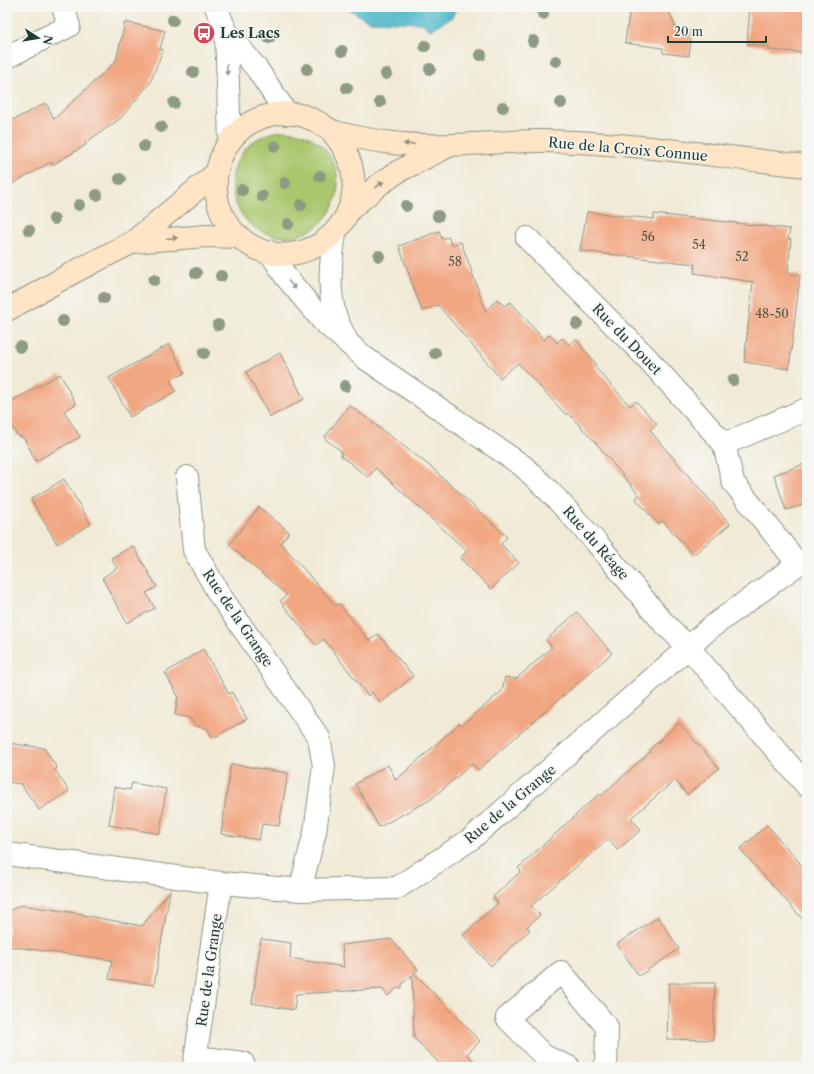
<svg xmlns="http://www.w3.org/2000/svg" width="814" height="1074" font-family="'Libre Caslon Text',serif">
  <style>
    .green { fill: #aac76e; stroke: #648251 }
    .water { fill: #4db8ca; stroke: #367a7f }
    .building { fill: #f2a783 }
    .lines { fill: none; stroke-linecap: round; stroke-linejoin: round }
    .minor-casing { stroke: #889485; stroke-width: 24 }
    .tertiary-casing { stroke: #889485; stroke-width: 24 }
    .secondary-casing { stroke: #889485; stroke-width: 24 }
    .minor { stroke: #fff; stroke-width: 22 }
    .tertiary { stroke: #fff; stroke-width: 22 }
    .secondary { stroke: #ffe4c6; stroke-width: 22 }
    .tree { fill: #8d9a84 }
    .oneway { fill: #8f9e9a }
    .oneway2 { fill: #8f907d }
    .labels { text-anchor: middle; stroke-width: 3; stroke-linejoin: round; paint-order: stroke }
    .number-label { font-size: 12px; fill: #545848 }
    .poi-label { font-size: 14px; font-weight: bold; fill: #1f3d34; stroke: #f6f6f2; text-anchor: start }
    .street-label { font-size: 14px; fill: #1f3d34; stroke: #f6f6f2 }
  </style>
  <rect width="100%" height="100%" fill="#f6f6f2"/>
  <filter id="ink" filterUnits="userSpaceOnUse"><feTurbulence type="fractalNoise" baseFrequency=".025" numOctaves="2"/><feDisplacementMap in="SourceGraphic" scale="8" xChannelSelector="R" yChannelSelector="G"/><feConvolveMatrix kernelMatrix="1 2 1 2 8 2 1 2 1" color-interpolation-filters="sRGB"/></filter>
  <filter id="wash" filterUnits="userSpaceOnUse"><feTurbulence type="fractalNoise" baseFrequency=".012" numOctaves="4" result="noise"/><feDisplacementMap in="SourceGraphic" scale="16" xChannelSelector="R" yChannelSelector="G"/><feGaussianBlur stdDeviation="0.9" result="paint"/><feColorMatrix in="noise" values="0 0 0 0 0 0 0 0 0 0 0 0 0 0 0 0 0 1.4 0 .05"/><feComposite in="paint" operator="in"/></filter>
  <g filter="url(#wash)">
    <rect width="100%" height="100%" fill="#f1ead6"/>
    <circle class="green" cx="285" cy="184" r="53"/>
    <polygon class="water" points="345,7 457,7 452,17 430,30 422,23 369,21"/>
    <g id="blocks">
      <g class="building">
        <polygon points="630,7 667,7 676,28 692,31 689,56 663,53 663,48 625,43"/>
        <polygon points="750,7 807,9 807,53 769,50 769,47 747,44"/>
        <polygon points="125,22 165,31 160,49 163,50 150,83 120,119 85,143 86,145 52,165 51,162 7,187 7,123 46,103 54,119 116,61"/>
        <polygon points="587,212 654,219 654,214 790,229 788,239 791,239 788,273 800,275 789,369 744,362 753,282 694,273 695,264 580,251"/>
        <polygon points="439,231 442,239 448,237 452,245 461,242 486,311 497,299 504,306 511,302 544,340 550,334 557,343 562,338 569,345 576,339 596,364 594,366 630,406 636,401 657,424 650,430 656,438 730,524 693,555 663,521 658,524 636,499 639,495 596,443 568,413 566,415 518,363 500,378 438,305 422,311 399,246"/>
        <polygon points="169,344 185,373 170,380 176,391 130,417 109,378"/>
        <polygon points="280,353 304,399 270,417 246,372"/>
        <polygon points="60,374 76,404 64,411 80,437 36,461 24,438 17,435 9,422 11,415 7,409 7,404"/>
        <polygon points="349,405 430,466 507,537 501,544 519,563 491,589 460,558 467,551 376,468 368,477 341,456 341,451 324,438"/>
        <polygon points="807,463 807,504 786,510 774,475"/>
        <polygon points="64,479 91,524 57,544 31,499"/>
        <polygon points="259,507 289,532 281,543 335,605 339,604 369,641 378,634 413,676 381,703 372,692 368,696 324,639 316,645 280,601 287,595 229,545"/>
        <polygon points="133,546 157,587 146,593 155,608 127,623 102,578 117,568 111,558"/>
        <polygon points="577,612 612,653 478,770 472,764 430,800 379,827 355,784 388,765 396,780 460,723 462,725 502,691 505,677 516,679 552,647 546,640"/>
        <polygon points="203,649 229,694 232,692 247,719 213,738 207,728 195,726 190,718 175,715 178,696 165,673"/>
        <polygon points="679,723 719,768 687,795 675,780 631,818 641,830 617,850 608,839 531,906 540,915 527,927 530,930 491,966 463,935 498,903 493,897 521,871 518,868 599,794 601,796 650,752 649,750"/>
        <polygon points="7,743 44,748 57,768 55,770 69,791 39,810 21,784 7,782"/>
        <polygon points="231,764 288,773 279,826 262,824 259,840 221,834"/>
        <polygon points="132,783 166,789 160,834 109,825 114,787 130,790"/>
        <polygon points="767,825 807,871 807,924 740,849"/>
        <polygon points="170,891 154,985 109,979 112,960 7,946 9,911 21,905 83,914 83,915 142,926"/>
        <polygon points="658,917 679,949 639,976 617,944"/>
        <polygon points="261,939 291,943 290,958 344,967 342,945 391,939 418,970 414,973 480,1041 467,1054 480,1067 443,1067 414,1038 412,975 402,984 402,988 397,988 388,996 382,989 296,994 294,1010 252,1003"/>
        <polygon points="669,983 715,983 713,1040 667,1039"/>
      </g>
    </g>
  </g>
  <g filter="url(#ink)">
    <use href="#blocks" fill-opacity="0" stroke="#889485" stroke-width="1"/>
    <g class="lines">
      <g class="minor-casing">
        <g id="minor">
          <polyline points="7,57 69,26 63,7"/>
          <path d="M335,233C331,259 328,285 334,311C336,320 341,329 345,337"/>
          <polyline points="527,238 647,358 724,444 733,482 798,564"/>
          <polyline points="270,252 286,277 322,320 365,358 523,466 552,494 596,542 662,621 689,648 807,786"/>
          <polyline points="724,444 807,409"/>
          <polyline points="187,477 194,550 219,594 319,738 324,766 315,832 300,890"/>
          <polyline points="7,854 221,883 300,890 397,888 471,839 710,628 798,564 807,561"/>
          <polyline points="196,1057 243,1063 243,1067"/>
          <polyline points="194,1067 221,883"/>
          <polyline points="569,1067 544,1056 507,1018 561,972 607,1027 606,1067"/>
        </g>
      </g>
      <g class="tertiary-casing">
        <g id="tertiary">
          <polyline points="216,7 226,31 257,69 287,114"/>
          <polyline points="226,31 230,140"/>
        </g>
      </g>
      <g class="secondary-casing">
        <g id="secondary">
          <path d="M331,131C397,205 304,291 240,238C197,201 214,128 270,115C286,111 305,114 319,123C324,126 329,130 335,132C354,137 374,141 393,143C443,149 491,141 541,141C630,142 719,157 807,166"/>
          <polyline points="349,210 380,184 399,171 447,147"/>
          <polyline points="133,242 206,236 240,237"/>
          <polyline points="7,310 74,272 133,242 215,174"/>
        </g>
      </g>
      <use href="#minor" class="minor"/>
      <use href="#tertiary" class="tertiary"/>
      <use href="#secondary" class="secondary"/>
    </g>
    <g class="tree">
      <circle cx="543" cy="14" r="6"/>
      <circle cx="173" cy="20" r="6"/>
      <circle cx="269" cy="38" r="6"/>
      <circle cx="533" cy="41" r="6"/>
      <circle cx="425" cy="46" r="6"/>
      <circle cx="342" cy="51" r="6"/>
      <circle cx="481" cy="55" r="6"/>
      <circle cx="556" cy="61" r="6"/>
      <circle cx="307" cy="69" r="6"/>
      <circle cx="430" cy="69" r="6"/>
      <circle cx="193" cy="72" r="6"/>
      <circle cx="386" cy="74" r="6"/>
      <circle cx="347" cy="88" r="6"/>
      <circle cx="380" cy="102" r="6"/>
      <circle cx="174" cy="103" r="6"/>
      <circle cx="561" cy="103" r="6"/>
      <circle cx="503" cy="107" r="6"/>
      <circle cx="161" cy="127" r="6"/>
      <circle cx="144" cy="146" r="6"/>
      <circle cx="275" cy="146" r="6"/>
      <circle cx="320" cy="176" r="6"/>
      <circle cx="120" cy="179" r="6"/>
      <circle cx="285" cy="183" r="6"/>
      <circle cx="242" cy="190" r="6"/>
      <circle cx="97" cy="195" r="6"/>
      <circle cx="262" cy="196" r="6"/>
      <circle cx="79" cy="205" r="6"/>
      <circle cx="301" cy="205" r="6"/>
      <circle cx="406" cy="206" r="6"/>
      <circle cx="438" cy="216" r="6"/>
      <circle cx="54" cy="219" r="6"/>
      <circle cx="288" cy="224" r="6"/>
      <circle cx="29" cy="230" r="6"/>
      <circle cx="379" cy="256" r="6"/>
      <circle cx="196" cy="273" r="6"/>
      <circle cx="221" cy="276" r="6"/>
      <circle cx="154" cy="280" r="6"/>
      <circle cx="104" cy="298" r="6"/>
      <circle cx="63" cy="321" r="6"/>
      <circle cx="577" cy="324" r="6"/>
      <circle cx="218" cy="325" r="6"/>
      <circle cx="20" cy="347" r="6"/>
      <circle cx="204" cy="353" r="6"/>
      <circle cx="435" cy="353" r="6"/>
      <circle cx="733" cy="380" r="6"/>
      <circle cx="345" cy="386" r="6"/>
    </g>
    <defs><path id="oneway-solid" d="M-6-.8H1V-3.2L6.5 0L1 3.2V.8H-6Z"/></defs>
    <g class="oneway">
      <use href="#oneway-solid" transform="translate(227 70) rotate(88)"/>
      <use href="#oneway-solid" transform="translate(292 285) rotate(48)"/>
    </g>
    <g class="oneway2">
      <use href="#oneway-solid" transform="translate(409 144) rotate(-178)"/>
      <use href="#oneway-solid" transform="translate(379 185) rotate(-38)"/>
      <use href="#oneway-solid" transform="translate(172 238) rotate(-3)"/>
    </g>
  </g>
  <defs>
    <g id="bus-disc" transform="scale(1.15)"><circle r="9.5" fill="#d1495b" stroke="#f6f6f2"/><path d="M-5-6H5V4H4V6H2V4H-2V6H-4V4H-5ZM-3.5-4V0h7V-4ZM-3.5 1.2v1.5H-2V1.2ZM2 1.2v1.5H3.5V1.2Z" fill="#fff"/></g>
  </defs>
  <g fill-rule="evenodd">
    <use href="#bus-disc" x="204" y="33"/>
  </g>
  <g class="labels">
    <g class="number-label">
      <text x="648" y="241">56</text>
      <text x="699" y="249">54</text>
      <text x="742" y="261">52</text>
      <text x="455" y="266">58</text>
      <text x="772" y="318">48-50</text>
    </g>
    <g class="poi-label">
      <text x="220" y="38">Les Lacs</text>
    </g>
    <g class="street-label">
      <text transform="translate(628 149) rotate(5)" y="5">Rue de la Croix Connue</text>
      <text transform="translate(627 339) rotate(46)" y="5">Rue du Douet</text>
      <text transform="translate(596 543) rotate(49)" y="5">Rue du Réage</text>
      <text transform="translate(238 618) rotate(56)" y="5">Rue de la Grange</text>
      <text transform="translate(510 804) rotate(-40)" y="5">Rue de la Grange</text>
      <text transform="translate(209 970) rotate(-82)" y="5">Rue de la Grange</text>
    </g>
  </g>
  <rect width="814" height="1074" fill="none" stroke="#f6f6f2" stroke-width="24"/>
  <g transform="translate(38 38) rotate(102)" stroke="#f6f6f2" stroke-width="3" paint-order="stroke">
  <path d="M0-3L7 15L0 10L-7 15Z" fill="#1f3d34"/>
  <text y="-6" font-size="11" font-weight="bold" text-anchor="middle" fill="#1f3d34">N</text>
  </g>
  <path d="M668 36v6h98v-6" fill="none" stroke="#1f3d34" stroke-width="2"/>
  <text x="674" y="36" font-size="12" fill="#1f3d34" stroke="#f6f6f2" stroke-width="3" paint-order="stroke">20 m</text>
</svg>
